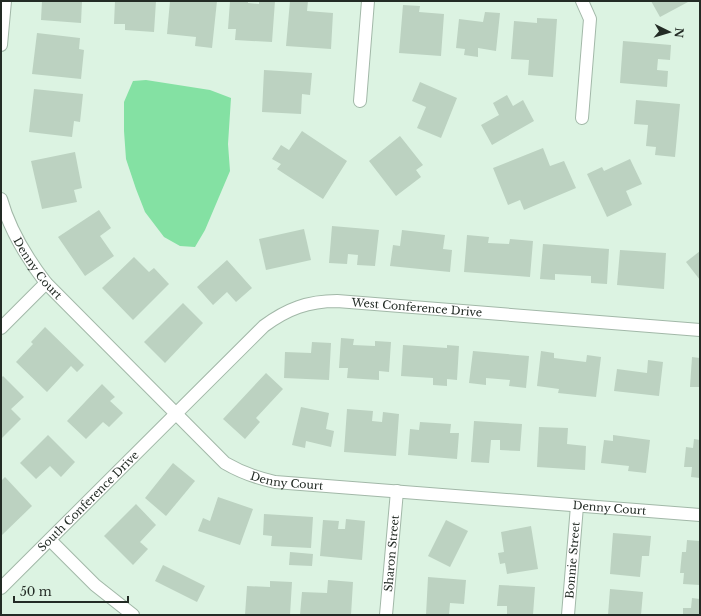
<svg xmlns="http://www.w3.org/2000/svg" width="701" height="616" font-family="'Libre Baskerville',serif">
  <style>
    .water { fill: #84e1a3 }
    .building { fill: #bcd2c1 }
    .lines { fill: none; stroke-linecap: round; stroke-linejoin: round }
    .street-casing { stroke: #a2b8a8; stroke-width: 14 }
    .street { stroke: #fff; stroke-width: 12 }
    .labels { text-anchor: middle; stroke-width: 3.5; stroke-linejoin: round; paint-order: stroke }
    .street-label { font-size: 11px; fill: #232b25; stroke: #dcf3e2 }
  </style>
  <rect width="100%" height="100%" fill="#dcf3e2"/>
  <polygon class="water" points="146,80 210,90 231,98 228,144 230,171 205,230 195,247 180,246 164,237 145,212 136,189 126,159 124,131 124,102 133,81"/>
  <g class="building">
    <polygon points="42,1 82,1 81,23 41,20"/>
    <polygon points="115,1 156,1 154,32 125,30 125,24 114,24"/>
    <polygon points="170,1 217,1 212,48 195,46 196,37 167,34"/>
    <polygon points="230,1 248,1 248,3 259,4 259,1 275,1 272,42 235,40 236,29 228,29"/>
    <polygon points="290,1 308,1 307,11 333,13 331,49 286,46"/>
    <polygon points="651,1 688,1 688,2 660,17"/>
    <polygon points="403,5 420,6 419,12 444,14 441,56 399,53"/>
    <polygon points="485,12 500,13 496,51 478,48 478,57 464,55 465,49 456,48 459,19 483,22"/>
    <polygon points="537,18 557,19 553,77 528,75 529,60 511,59 514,21 537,23"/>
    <polygon points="37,33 80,38 79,49 84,50 81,79 32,74"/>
    <polygon points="623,41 671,45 670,60 658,59 657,70 668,71 667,87 620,83"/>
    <polygon points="264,70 312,73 310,95 302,94 301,114 262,112"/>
    <polygon points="420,82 457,98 441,138 417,128 426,107 412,101"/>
    <polygon points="34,89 83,94 80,122 74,121 72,137 29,132"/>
    <polygon points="507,95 513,106 523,100 534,121 492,145 481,125 499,115 493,103"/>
    <polygon points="636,100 680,104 675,157 655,155 656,147 646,146 648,125 634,124"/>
    <polygon points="302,131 347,161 323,199 277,169 281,164 272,159 281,145 289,150"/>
    <polygon points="400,136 423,165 416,170 421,177 396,196 369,161"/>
    <polygon points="543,148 550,166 564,161 576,188 524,210 520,200 508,205 493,168"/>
    <polygon points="75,152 82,188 74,190 77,202 42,209 31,161"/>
    <polygon points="630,159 642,184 626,191 632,205 607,217 587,174 602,167 604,171"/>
    <polygon points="99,210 111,228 100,236 114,256 85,276 58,237"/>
    <polygon points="332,226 379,230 375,266 357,265 358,255 348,254 347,264 329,263"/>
    <polygon points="304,229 311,260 266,270 259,239"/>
    <polygon points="402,230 445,235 443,249 452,250 450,272 390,266 393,245 400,246"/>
    <polygon points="467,235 489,237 488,243 509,244 510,239 533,241 530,277 464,272"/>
    <polygon points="543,244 609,249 607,284 591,283 591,276 555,274 555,280 540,279"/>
    <polygon points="620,250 666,253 664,289 617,285"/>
    <polygon points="700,251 700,280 686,262"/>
    <polygon points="134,257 149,272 154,268 169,284 133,320 102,288"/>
    <polygon points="227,260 252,288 236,302 227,292 213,305 197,287"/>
    <polygon points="183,303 203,323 165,363 144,342"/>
    <polygon points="45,327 84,365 77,372 71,366 47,392 16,362 33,344 31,342"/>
    <polygon points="341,338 354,339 353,345 375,346 375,341 391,342 389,372 379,371 379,380 347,378 348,368 339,368"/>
    <polygon points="312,342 331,343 329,380 284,378 285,352 311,353"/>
    <polygon points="403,345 447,348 447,345 459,346 457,380 447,379 447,386 433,385 433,378 401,376"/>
    <polygon points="473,351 529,356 526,388 509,386 510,380 486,378 486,385 469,383"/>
    <polygon points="541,351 554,353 554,358 586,362 587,355 601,357 596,397 558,393 559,389 537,386"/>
    <polygon points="692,357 700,358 700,387 690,387"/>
    <polygon points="648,360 663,362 659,396 614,391 617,369 647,373"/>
    <polygon points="266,373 283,389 256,418 260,422 245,439 223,419"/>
    <polygon points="3,376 24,397 11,409 21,419 1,439 1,378"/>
    <polygon points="102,384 115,397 110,401 123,413 109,427 103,422 86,439 67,421"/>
    <polygon points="301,407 329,413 326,429 334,431 331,447 306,441 305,448 292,445"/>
    <polygon points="347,409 373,411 372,421 382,422 383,412 399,414 396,456 344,452"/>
    <polygon points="474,421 522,424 520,451 500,450 500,440 491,440 489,463 471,462"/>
    <polygon points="420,422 451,424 450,433 459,433 457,459 408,455 410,429 419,430"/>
    <polygon points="539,427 568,428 567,444 586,446 585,470 537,467"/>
    <polygon points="48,435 75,462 61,477 50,466 36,479 20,463"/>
    <polygon points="613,435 650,440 646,473 628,471 629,466 601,463 604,440 613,441"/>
    <polygon points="694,439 700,440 700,478 691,477 692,467 684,467 686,447 693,448"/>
    <polygon points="173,463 195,481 166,516 145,498"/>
    <polygon points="5,477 32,506 1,536 1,481"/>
    <polygon points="218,497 253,509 240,545 198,531 203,518 210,521"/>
    <polygon points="136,504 156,525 140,542 148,549 133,565 104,536"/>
    <polygon points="264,514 313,517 311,548 271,546 272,536 263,535"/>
    <polygon points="346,519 365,521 362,560 320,556 323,520 339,521 338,529 345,529"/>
    <polygon points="446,520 468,531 450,567 428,556"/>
    <polygon points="531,526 538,569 507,574 505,563 500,564 498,553 504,552 501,532"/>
    <polygon points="613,533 651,536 649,556 642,556 640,577 610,574"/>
    <polygon points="687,540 700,541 700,585 683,584 684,573 680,573 682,552 686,552"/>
    <polygon points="290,552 313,554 312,566 289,565"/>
    <polygon points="163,565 205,586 197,602 155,581"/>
    <polygon points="428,577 466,580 464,604 450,603 449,615 426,615"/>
    <polygon points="328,580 353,582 351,615 300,615 302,592 327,593"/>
    <polygon points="270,581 292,582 290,615 245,615 247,586 270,587"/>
    <polygon points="499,585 535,587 533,615 507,615 507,606 497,606"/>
    <polygon points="610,589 643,592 641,615 608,615"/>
    <polygon points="692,598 700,599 700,615 683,615 683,608 691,608"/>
  </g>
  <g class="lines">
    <g class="street-casing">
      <g id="street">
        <polyline points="1,45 5,1"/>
        <polyline points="360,101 368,1"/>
        <polyline points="582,118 590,19 582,1"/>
        <path id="s1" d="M1,199C10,231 26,257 46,283L225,463C242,473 257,478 275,482L700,515"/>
        <polyline points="1,328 46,283"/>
        <polyline points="50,540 95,585 133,615"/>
        <path id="s2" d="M1,588L264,326C287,309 308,301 337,301L700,330"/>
        <path id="s3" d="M386,615L397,491"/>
        <path id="s4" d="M568,615L577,506"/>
      </g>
    </g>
    <use href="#street" class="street"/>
  </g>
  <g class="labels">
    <g class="street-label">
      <text dy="4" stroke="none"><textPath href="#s1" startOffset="79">Denny Court</textPath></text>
      <text dy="4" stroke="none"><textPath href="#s2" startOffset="530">West Conference Drive</textPath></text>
      <text dy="4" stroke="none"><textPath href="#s1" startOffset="415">Denny Court</textPath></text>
      <text dy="4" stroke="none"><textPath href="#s2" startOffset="123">South Conference Drive</textPath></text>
      <text dy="4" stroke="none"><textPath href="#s1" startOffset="739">Denny Court</textPath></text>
      <text dy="4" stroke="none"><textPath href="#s3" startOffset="62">Sharon Street</textPath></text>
      <text dy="4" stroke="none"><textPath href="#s4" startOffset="55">Bonnie Street</textPath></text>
    </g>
  </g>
  <rect width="701" height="616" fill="none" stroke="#232b25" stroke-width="4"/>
  <g transform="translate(669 32) rotate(95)" stroke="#dcf3e2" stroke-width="3" paint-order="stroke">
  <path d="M0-3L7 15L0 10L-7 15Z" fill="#232b25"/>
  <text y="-6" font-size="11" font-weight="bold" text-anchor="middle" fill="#232b25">N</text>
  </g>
  <path d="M14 596v6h114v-6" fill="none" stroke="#232b25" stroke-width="2"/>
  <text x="20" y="596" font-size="12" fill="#232b25" stroke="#dcf3e2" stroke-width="3" paint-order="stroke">50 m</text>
</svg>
